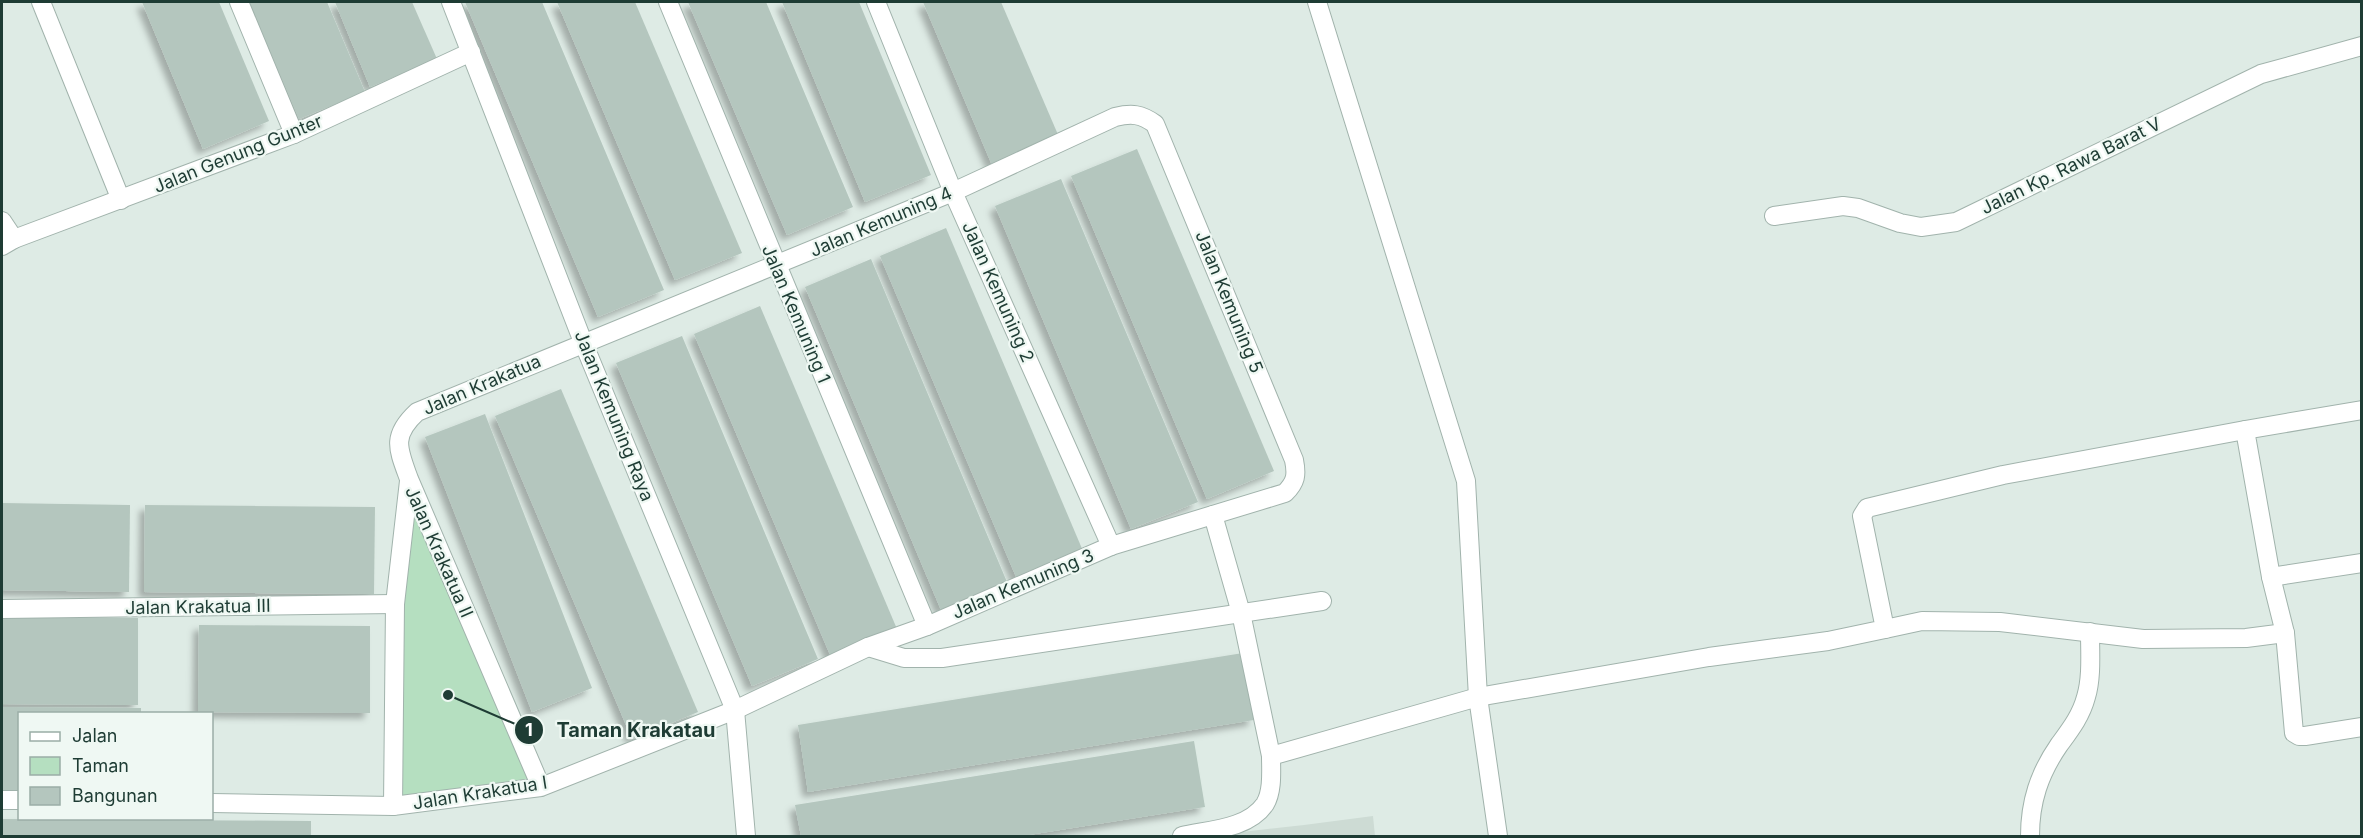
<svg xmlns="http://www.w3.org/2000/svg" width="2363" height="838" font-family="Inter,sans-serif">
  <style>
    .built { fill: #cddbd4 }
    .park { fill: #b5dfc0 }
    .building { fill: #b4c6be; filter: url(#shadow) }
    .lines { fill: none; stroke-linecap: round; stroke-linejoin: round }
    .minor-casing { stroke: #a1b3ac; stroke-width: 20 }
    .minor { stroke: #fff; stroke-width: 18 }
    .labels { text-anchor: middle; stroke-width: 4.5; stroke-linejoin: round; paint-order: stroke }
    .street-label { font-size: 18px; fill: #1e3c34; stroke: #eff8f3 }
    .leader { fill: none; stroke: #1e3c34; stroke-width: 2 }
    .callout-dot { fill: #1e3c34; stroke: #eff8f3; stroke-width: 2 }
    .mark-label { font-size: 18px; text-anchor: middle; font-weight: bold; fill: #fff }
    .callout-label { font-size: 20px; text-anchor: middle; font-weight: bold; fill: #1e3c34; stroke: #eff8f3; stroke-width: 4.5; stroke-linejoin: round; paint-order: stroke }
  </style>
  <defs>
    <filter id="shadow"><feDropShadow dx="-5.5" dy="5.5" stdDeviation="3" flood-color="#0004"/></filter>
  </defs>
  <rect width="100%" height="100%" fill="#deebe5"/>
  <polygon class="built" points="1373,816 1375,836 1206,836 1304,825"/>
  <polygon class="park" points="409,479 541,787 393,806"/>
  <g class="building">
    <polygon points="142,2 219,2 269,121 203,149"/>
    <polygon points="249,2 327,2 365,92 299,119"/>
    <polygon points="335,2 412,2 437,59 370,87"/>
    <polygon points="465,2 542,2 664,290 598,317"/>
    <polygon points="557,2 635,2 742,253 675,280"/>
    <polygon points="688,2 766,2 853,207 787,235"/>
    <polygon points="782,2 859,2 931,175 865,202"/>
    <polygon points="923,2 1001,2 1059,137 992,165"/>
    <polygon points="1137,149 1274,471 1207,499 1071,176"/>
    <polygon points="1061,179 1198,502 1131,529 995,206"/>
    <polygon points="946,228 1083,551 1017,579 880,256"/>
    <polygon points="871,259 1007,582 941,610 805,287"/>
    <polygon points="760,306 897,629 831,657 694,334"/>
    <polygon points="682,336 818,659 752,686 616,363"/>
    <polygon points="561,389 698,712 632,739 495,416"/>
    <polygon points="485,414 592,688 532,712 425,437"/>
    <polygon points="2,503 130,505 129,592 2,590"/>
    <polygon points="145,505 375,507 374,594 144,592"/>
    <polygon points="2,617 138,618 138,705 2,704"/>
    <polygon points="199,625 370,626 370,713 198,712"/>
    <polygon points="1243,653 1254,720 808,792 798,725"/>
    <polygon points="2,707 141,708 141,714 20,714 20,794 2,794"/>
    <polygon points="1194,741 1205,807 1022,836 801,836 795,805"/>
    <polygon points="2,819 311,821 311,836 2,836"/>
  </g>
  <g class="lines">
    <g class="minor-casing">
      <g id="minor">
        <polyline points="41,2 121,200"/>
        <polyline points="239,2 294,134"/>
        <polyline points="451,2 583,342 735,710 746,836"/>
        <polyline points="668,2 927,626"/>
        <polyline points="876,2 953,192 1111,546"/>
        <polyline points="1317,2 1466,481 1478,697 1498,836"/>
        <polyline points="1774,216 1843,206 1858,208 1900,223 1921,227 1956,222 2261,74 2362,46"/>
        <polyline points="2,221 14,239"/>
        <polyline points="2,246 14,239 294,134 471,52"/>
        <polyline points="2362,410 2245,430 2271,577 2362,563"/>
        <polyline points="2271,577 2285,633 2294,733 2299,736 2305,736 2362,727"/>
        <polyline points="2,609 395,604"/>
        <polyline points="1885,629 1922,621 2000,622 2143,639 2246,638 2285,633"/>
        <polyline points="868,647 904,658 942,658 1322,601"/>
        <polyline points="1271,756 1478,697 1709,657 1828,641 1885,629 1862,516 1867,508 2003,475 2245,430"/>
        <polyline points="2,800 20,800"/>
        <path d="M212,803L393,806L541,787L735,710L868,647L927,626L1111,546L1285,493C1296,482 1297,475 1294,460L1155,124C1141,114 1132,113 1115,117L953,192L417,412C391,436 398,449 409,479L541,787"/>
        <polyline points="393,806 395,604 409,481"/>
        <path d="M1182,836C1209,830 1248,829 1265,804C1273,791 1271,770 1271,756L1241,613L1213,515"/>
        <path d="M2030,836C2030,802 2039,774 2059,745C2070,730 2081,716 2086,697C2092,677 2090,653 2090,632"/>
      </g>
    </g>
    <use href="#minor" class="minor"/>
  </g>
  <g class="labels">
    <g class="street-label">
      <text transform="translate(238 154) rotate(-22)" y="6">Jalan Genung Gunter</text>
      <text transform="translate(2071 166) rotate(-26)" y="6">Jalan Kp. Rawa Barat V</text>
      <text transform="translate(881 222) rotate(-23)" y="6">Jalan Kemuning 4</text>
      <text transform="translate(998 292) rotate(66)" y="6">Jalan Kemuning 2</text>
      <text transform="translate(1229 302) rotate(68)" y="6">Jalan Kemuning 5</text>
      <text transform="translate(796 314) rotate(67)" y="6">Jalan Kemuning 1</text>
      <text transform="translate(482 385) rotate(-23)" y="6">Jalan Krakatua</text>
      <text transform="translate(614 416) rotate(68)" y="6">Jalan Kemuning Raya</text>
      <text transform="translate(439 552) rotate(66)" y="6">Jalan Krakatua II</text>
      <text transform="translate(1023 584) rotate(-23)" y="6">Jalan Kemuning 3</text>
      <text transform="translate(198 607) rotate(-1)" y="6">Jalan Krakatua III</text>
      <text transform="translate(480 793) rotate(-9)" y="6">Jalan Krakatua I</text>
    </g>
  </g>
  <path class="leader" d="M448 695L529 730"/>
  <g class="callout-dot">
    <circle cx="448" cy="695" r="6"/>
    <circle cx="529" cy="730" r="15"/>
  </g>
  <g class="mark-label">
    <text x="529" y="736">1</text>
  </g>
  <g class="callout-label">
    <text x="636" y="737">Taman Krakatau</text>
  </g>
  <rect width="2363" height="838" fill="none" stroke="#1e3c34" stroke-width="6"/>
  <rect x="18" y="712" width="195" height="108" fill="#eff8f3" stroke="#9bada7" stroke-width="1.5"/>
  <rect x="30" y="732" width="30" height="9" fill="#ffffff" stroke="#9bada7" stroke-width="1.5"/>
  <text x="72" y="742" font-size="18" fill="#1e3c34">Jalan</text>
  <rect x="30" y="757" width="30" height="18" fill="#b5dfc0" stroke="#9bada7" stroke-width="1.5"/>
  <text x="72" y="772" font-size="18" fill="#1e3c34">Taman</text>
  <rect x="30" y="787" width="30" height="18" fill="#b4c6be" stroke="#9bada7" stroke-width="1.5"/>
  <text x="72" y="802" font-size="18" fill="#1e3c34">Bangunan</text>
</svg>
